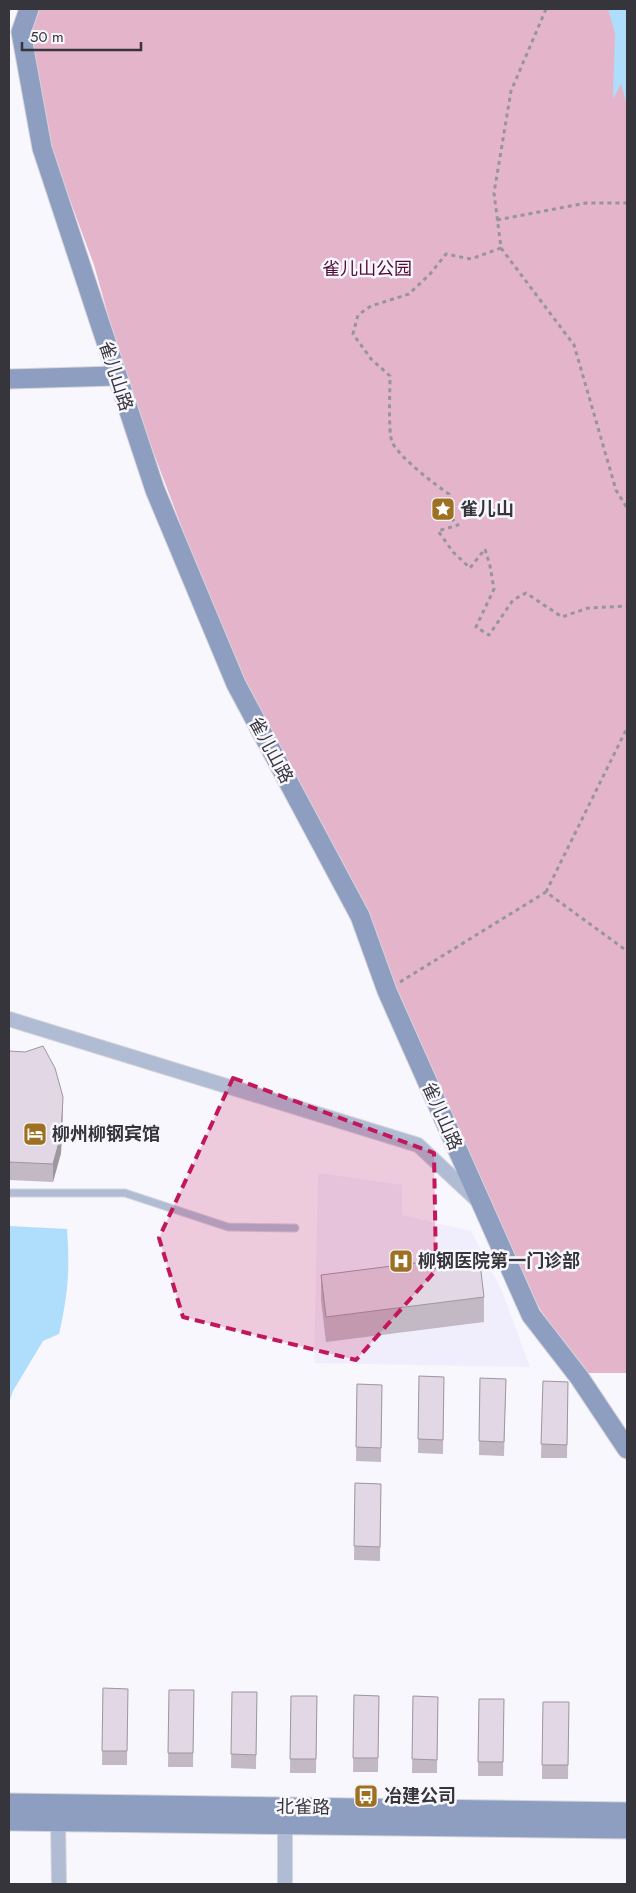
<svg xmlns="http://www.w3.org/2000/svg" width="636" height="1893" font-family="Jost,'Noto Sans SC',sans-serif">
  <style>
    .built { fill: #f0eefc }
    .green { fill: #e4b5ca }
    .water { fill: #afdefc }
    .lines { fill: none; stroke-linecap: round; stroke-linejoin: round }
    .lane-casing { stroke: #d5d4da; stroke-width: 9 }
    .street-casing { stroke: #d5d4da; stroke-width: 16 }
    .secondary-casing { stroke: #d5d4da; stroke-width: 21 }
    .path { stroke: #96959b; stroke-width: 3; stroke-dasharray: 4 4; stroke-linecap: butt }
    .lane { stroke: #b0bcd4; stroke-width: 7 }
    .street { stroke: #b0bcd4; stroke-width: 14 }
    .secondary { stroke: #8d9ec1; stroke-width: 19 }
    .wall { fill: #c2b9c4 }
    .shaded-wall { fill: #9e96a0 }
    .building { fill: #e2d7e4; stroke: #9e96a0 }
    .marked { fill: #c2185b; fill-opacity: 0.2; stroke: #c2185b; stroke-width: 4; stroke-dasharray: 10 6; stroke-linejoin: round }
    .labels { text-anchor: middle; stroke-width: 5; stroke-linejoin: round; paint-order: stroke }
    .park-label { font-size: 18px; fill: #530c36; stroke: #f8f7fd }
    .street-label { font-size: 18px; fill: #36353b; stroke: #f8f7fd }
    .poi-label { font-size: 18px; font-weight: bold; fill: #36353b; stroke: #f8f7fd; text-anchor: start }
  </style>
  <rect width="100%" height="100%" fill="#f8f7fd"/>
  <polygon class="built" points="318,1173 402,1185 402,1215 471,1231 502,1291 530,1367 314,1363"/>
  <polygon class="green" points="35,9 627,9 627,1373 583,1373 538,1306 240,682 127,382 94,265 50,146 28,29"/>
  <g class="water">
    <polygon points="608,9 627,9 627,105 621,84 613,99 615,33"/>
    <path d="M9,1226L67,1229C70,1269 68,1295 59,1334L43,1341L13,1391L9,1402Z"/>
  </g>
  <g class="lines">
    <g class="lane-casing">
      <polyline id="lane" points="9,1193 125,1193 228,1227 295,1228"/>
    </g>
    <g class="street-casing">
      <g id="street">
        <polyline points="9,1019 418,1145 478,1201"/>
        <polyline points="58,1821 59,1884"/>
        <polyline points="285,1884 285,1824"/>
      </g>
    </g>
    <g class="secondary-casing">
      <g id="secondary">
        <polyline points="29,9 21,32 42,148 155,490 236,684 360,916 387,991 531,1315 579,1377 627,1449"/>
        <polyline points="9,379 116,376"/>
        <polyline points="9,1803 627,1812"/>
        <polyline points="9,1821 627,1829"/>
      </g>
    </g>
    <g class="path">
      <polyline points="546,9 511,91 494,193 501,248 574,345 616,490 627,508"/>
      <polyline points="497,220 586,203 627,203"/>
      <path d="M501,248L471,259L446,254L430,274L409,294L371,306L358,315L353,334L371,359L390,376C390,390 388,431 392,442C399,457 434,484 449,494L443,509L458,525L438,531L453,552L470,568L485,549L490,566L494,589L476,627L489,635L513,600L526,593L562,617L588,608L627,606"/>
      <polyline points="546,892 627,728"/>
      <polyline points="400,982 546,892 627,951"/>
    </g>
    <use href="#lane" class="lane"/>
    <use href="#street" class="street"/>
    <use href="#secondary" class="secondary"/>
  </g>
  <g class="wall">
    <polygon points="9,1051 63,1115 61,1153 53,1182 9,1180"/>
    <polygon points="321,1275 484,1297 484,1322 326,1342 321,1300"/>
    <polygon points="419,1376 444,1377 443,1454 418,1453"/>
    <polygon points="480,1378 506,1379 504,1456 479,1455"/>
    <polygon points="543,1381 568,1382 567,1458 541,1458"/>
    <polygon points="357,1384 382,1385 381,1462 356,1461"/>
    <polygon points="355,1483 381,1484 380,1561 354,1560"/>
    <polygon points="103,1688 128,1689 127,1765 102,1765"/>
    <polygon points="169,1690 194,1690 193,1767 168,1767"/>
    <polygon points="232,1692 257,1692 256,1769 231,1768"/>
    <polygon points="354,1695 379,1696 378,1772 353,1772"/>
    <polygon points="291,1696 317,1696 316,1773 290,1773"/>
    <polygon points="413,1696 438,1697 437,1773 412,1773"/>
    <polygon points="479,1699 504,1699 503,1776 478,1776"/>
    <polygon points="543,1702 569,1702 568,1779 542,1779"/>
  </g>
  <polygon class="shaded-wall" points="63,1097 61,1153 53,1182 53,1164"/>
  <g class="building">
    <polygon points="43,1046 55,1068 63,1097 61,1135 53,1164 9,1162 9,1051 25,1052"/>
    <polygon points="479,1255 484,1297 326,1317 321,1275"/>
    <polygon points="419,1376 444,1377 443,1440 418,1439"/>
    <polygon points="480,1378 506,1379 504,1442 479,1441"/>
    <polygon points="543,1381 568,1382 567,1445 541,1444"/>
    <polygon points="357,1384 382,1385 381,1448 356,1447"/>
    <polygon points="355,1483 381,1484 380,1547 354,1546"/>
    <polygon points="103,1688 128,1689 127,1751 102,1751"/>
    <polygon points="169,1690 194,1690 193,1753 168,1753"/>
    <polygon points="232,1692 257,1692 256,1755 231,1754"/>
    <polygon points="354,1695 379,1696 378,1758 353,1758"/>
    <polygon points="291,1696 317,1696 316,1759 290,1759"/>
    <polygon points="413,1696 438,1697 437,1760 412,1759"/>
    <polygon points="479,1699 504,1699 503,1762 478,1762"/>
    <polygon points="543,1702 569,1702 568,1765 542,1765"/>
  </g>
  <path class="marked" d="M233,1078L434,1153L436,1270L356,1360L183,1317L159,1238Z"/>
  <defs>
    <g id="sight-square" transform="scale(1.25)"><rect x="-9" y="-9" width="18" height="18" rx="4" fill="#9e7022" stroke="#f8f7fd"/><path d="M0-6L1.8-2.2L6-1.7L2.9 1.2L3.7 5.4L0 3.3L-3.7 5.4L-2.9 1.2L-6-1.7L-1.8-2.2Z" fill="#fff"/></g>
    <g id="hotel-square" transform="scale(1.25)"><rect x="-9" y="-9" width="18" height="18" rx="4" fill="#9e7022" stroke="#f8f7fd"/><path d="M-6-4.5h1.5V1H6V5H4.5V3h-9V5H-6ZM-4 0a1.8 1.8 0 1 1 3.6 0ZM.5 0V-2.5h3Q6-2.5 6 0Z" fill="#fff"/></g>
    <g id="hospital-square" transform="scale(1.25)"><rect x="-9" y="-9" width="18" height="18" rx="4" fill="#9e7022" stroke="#f8f7fd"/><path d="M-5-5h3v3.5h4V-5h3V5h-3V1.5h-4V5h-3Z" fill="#fff"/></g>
    <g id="bus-square" transform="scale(1.25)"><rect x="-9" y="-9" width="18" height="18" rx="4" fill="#9e7022" stroke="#f8f7fd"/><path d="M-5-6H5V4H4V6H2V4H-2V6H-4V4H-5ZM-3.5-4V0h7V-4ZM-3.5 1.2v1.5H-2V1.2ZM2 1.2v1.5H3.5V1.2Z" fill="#fff"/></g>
  </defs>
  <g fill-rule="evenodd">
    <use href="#sight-square" x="443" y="509"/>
    <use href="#hotel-square" x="35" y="1134"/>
    <use href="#hospital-square" x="401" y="1261"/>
    <use href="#bus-square" x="366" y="1796"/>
  </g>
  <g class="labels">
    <g class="park-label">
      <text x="367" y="275">雀儿山公园</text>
    </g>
    <g class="street-label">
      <text transform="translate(116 376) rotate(72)" y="6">雀儿山路</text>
      <text transform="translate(271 750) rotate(62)" y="6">雀儿山路</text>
      <text transform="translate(442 1116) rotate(66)" y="6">雀儿山路</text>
      <text transform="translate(303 1807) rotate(1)" y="6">北雀路</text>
    </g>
    <g class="poi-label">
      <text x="460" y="515">雀儿山</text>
      <text x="52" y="1140">柳州柳钢宾馆</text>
      <text x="418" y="1267">柳钢医院第一门诊部</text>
      <text x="384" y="1802">冶建公司</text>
    </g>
  </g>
  <rect width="636" height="1893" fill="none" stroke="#36353b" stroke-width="20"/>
  <path d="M22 42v8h119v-8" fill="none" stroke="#36353b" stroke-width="2.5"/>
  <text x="30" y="42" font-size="15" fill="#36353b" stroke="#f8f7fd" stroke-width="4" paint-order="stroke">50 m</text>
</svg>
